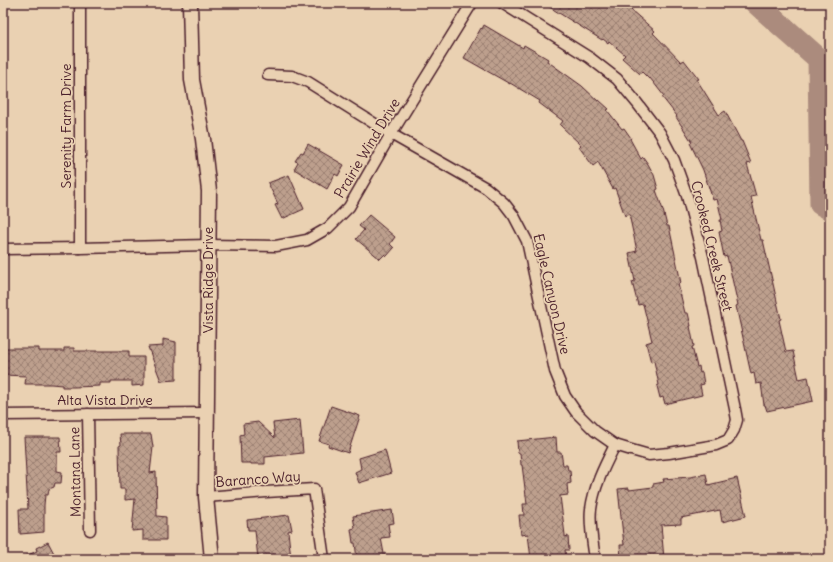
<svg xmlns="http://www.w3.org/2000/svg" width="833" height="562" font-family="Delius,sans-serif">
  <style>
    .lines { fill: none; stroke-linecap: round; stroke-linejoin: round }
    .river { stroke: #ab8b7d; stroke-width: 23 }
    .building { fill: url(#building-cross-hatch); stroke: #4a1f2b }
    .street-casing { stroke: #4a1f2b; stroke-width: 13 }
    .secondary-casing { stroke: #4a1f2b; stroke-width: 17 }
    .street { stroke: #ead1b2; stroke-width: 10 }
    .secondary { stroke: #ead1b2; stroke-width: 14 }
    .labels { text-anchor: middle; stroke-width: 3.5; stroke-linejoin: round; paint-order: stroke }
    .street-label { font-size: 14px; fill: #4a1f2b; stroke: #ead1b2 }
  </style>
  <defs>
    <pattern id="building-cross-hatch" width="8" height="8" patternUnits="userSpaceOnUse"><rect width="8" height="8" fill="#bd9f8d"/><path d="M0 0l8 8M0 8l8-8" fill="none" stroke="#9c8173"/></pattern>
  </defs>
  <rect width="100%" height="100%" fill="#ead1b2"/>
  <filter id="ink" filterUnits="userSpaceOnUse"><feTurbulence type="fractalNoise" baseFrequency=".025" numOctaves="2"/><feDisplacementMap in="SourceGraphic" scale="8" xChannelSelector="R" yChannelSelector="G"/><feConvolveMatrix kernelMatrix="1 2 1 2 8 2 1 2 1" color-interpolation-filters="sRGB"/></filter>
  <g filter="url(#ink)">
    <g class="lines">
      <polyline class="river" points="756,3 819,59 821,204 830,209"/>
    </g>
    <g class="building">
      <polygon points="543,3 636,3 631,10 655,31 653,33 681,62 684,60 699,79 697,80 719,115 725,111 741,141 742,141 751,163 747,164 756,196 751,197 761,240 763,240 781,319 779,320 786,352 793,351 799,379 808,377 813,401 767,411 765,405 764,405 761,383 756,384 754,373 751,374 736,306 738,305 727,256 724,257 719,232 722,231 720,220 722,220 717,199 713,200 703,170 690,143 692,142 676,117 677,116 662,97 664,96 650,78 649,79 642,72 640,74 622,58 625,55 609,41 608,43 603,39 602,40"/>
      <polygon points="484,25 523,48 524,45 548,59 547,61 582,86 598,101 599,100 609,109 607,110 622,129 624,128 631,138 630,139 641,159 643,157 648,164 654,175 658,189 656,190 663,210 667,226 669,226 681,283 678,284 685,313 688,313 691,326 690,326 694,346 692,347 697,367 699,366 700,373 702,372 704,384 700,385 702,395 665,404 663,397 660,398 657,386 659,385 654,361 651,362 646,343 652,341 643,304 638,305 632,282 635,281 629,253 637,251 629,214 625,216 615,188 613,189 598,162 593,166 579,147 581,145 560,125 563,121 539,103 540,101 510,83 510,84 464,58 481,28 482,29"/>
      <polygon points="308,144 344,165 338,176 335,174 327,189 294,169 298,162 295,161 301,152 303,153"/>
      <polygon points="289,175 304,209 282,219 275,205 278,204 268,183"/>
      <polygon points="369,215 395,237 390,244 394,248 387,256 385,254 380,259 356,239 364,230 359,226"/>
      <polygon points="163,339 176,342 176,380 161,381 148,347 163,346"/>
      <polygon points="3,348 39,348 39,351 64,351 64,348 74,348 74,351 129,351 129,357 144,357 144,385 132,386 132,381 111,381 111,383 100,383 100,386 74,387 62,387 62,385 51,384 25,384 26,376 3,375"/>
      <polygon points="331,406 360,416 348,453 328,446 329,444 319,441"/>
      <polygon points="300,420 303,453 265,457 265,464 251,464 251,463 241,463 240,435 244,434 243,424 258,422 275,438 273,423"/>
      <polygon points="120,434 151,434 153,447 150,473 156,472 157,516 166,517 166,540 143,540 143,530 132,531 135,499 125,500 125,489 120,489 119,446 121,445"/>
      <polygon points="24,437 60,437 61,452 57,452 57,471 62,472 61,483 55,483 54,487 49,489 48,495 45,495 44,505 44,532 20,534 19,509 28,509"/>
      <polygon points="556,437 557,452 561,452 563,465 567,465 568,470 570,470 571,483 567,484 568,495 560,496 565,535 565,537 568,536 569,550 565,550 566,559 531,559 528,534 521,535 519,515 524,515 523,504 527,504 522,465 521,465 520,453 518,453 517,441"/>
      <polygon points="385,450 391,473 359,483 355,472 361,469 359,458"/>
      <polygon points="706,474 708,485 737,478 746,516 722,522 720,510 681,518 681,524 661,525 664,559 621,559 620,545 624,545 618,489 629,488 629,490 653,487 653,484 664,482 663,479 690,477"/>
      <polygon points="392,510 394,523 388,524 390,537 381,538 385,559 357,559 355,543 353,543 351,529 355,528 353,516"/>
      <polygon points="289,515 292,530 288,531 291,559 258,559 255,530 248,530 247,520"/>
      <polygon points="48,542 57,559 19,559 37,551 36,548"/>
    </g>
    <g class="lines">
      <g class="street-casing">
        <g id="street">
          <polyline points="268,75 292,76 308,82 391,134 486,188 504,203 514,216 527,241 555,371 565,396 576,412 595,431 615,445 628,449 649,455 669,453 716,445 728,440 734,430 737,420 735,409 703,257 687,196 674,160 660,133 637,103 617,79 590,58 502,3"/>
          <polyline points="80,248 80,3"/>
          <polyline points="3,249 80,248 208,245 276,246 307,240 328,228 349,207 391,134 472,3"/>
          <polyline points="88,414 90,530"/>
          <polyline points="3,415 207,413"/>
          <polyline points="206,497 266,492 314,489 324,559"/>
          <path d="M595,559C593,545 589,523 591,509C594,486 605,465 615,445"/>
        </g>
      </g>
      <g class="secondary-casing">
        <polyline id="secondary" points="190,3 192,80 203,139 209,191 206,497 212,559"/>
      </g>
      <use href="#street" class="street"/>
      <use href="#secondary" class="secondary"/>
    </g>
  </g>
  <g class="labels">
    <g class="street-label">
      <text transform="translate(66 126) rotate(-90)" y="5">Serenity Farm Drive</text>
      <text transform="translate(367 148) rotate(-59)" y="5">Prairie Wind Drive</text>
      <text transform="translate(712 246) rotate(76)" y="5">Crooked Creek Street</text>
      <text transform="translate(208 280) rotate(-90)" y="5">Vista Ridge Drive</text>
      <text transform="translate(552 294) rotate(77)" y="5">Eagle Canyon Drive</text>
      <text x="105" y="405">Alta Vista Drive</text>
      <text transform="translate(75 472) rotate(-91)" y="5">Montana Lane</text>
      <text transform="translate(258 479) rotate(-4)" y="5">Baranco Way</text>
    </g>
  </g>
  <rect width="833" height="562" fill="none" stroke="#ead1b2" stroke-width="16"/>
  <rect x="8" y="8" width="817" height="546" fill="none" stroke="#4a1f2b" stroke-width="1.5" filter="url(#ink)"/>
</svg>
